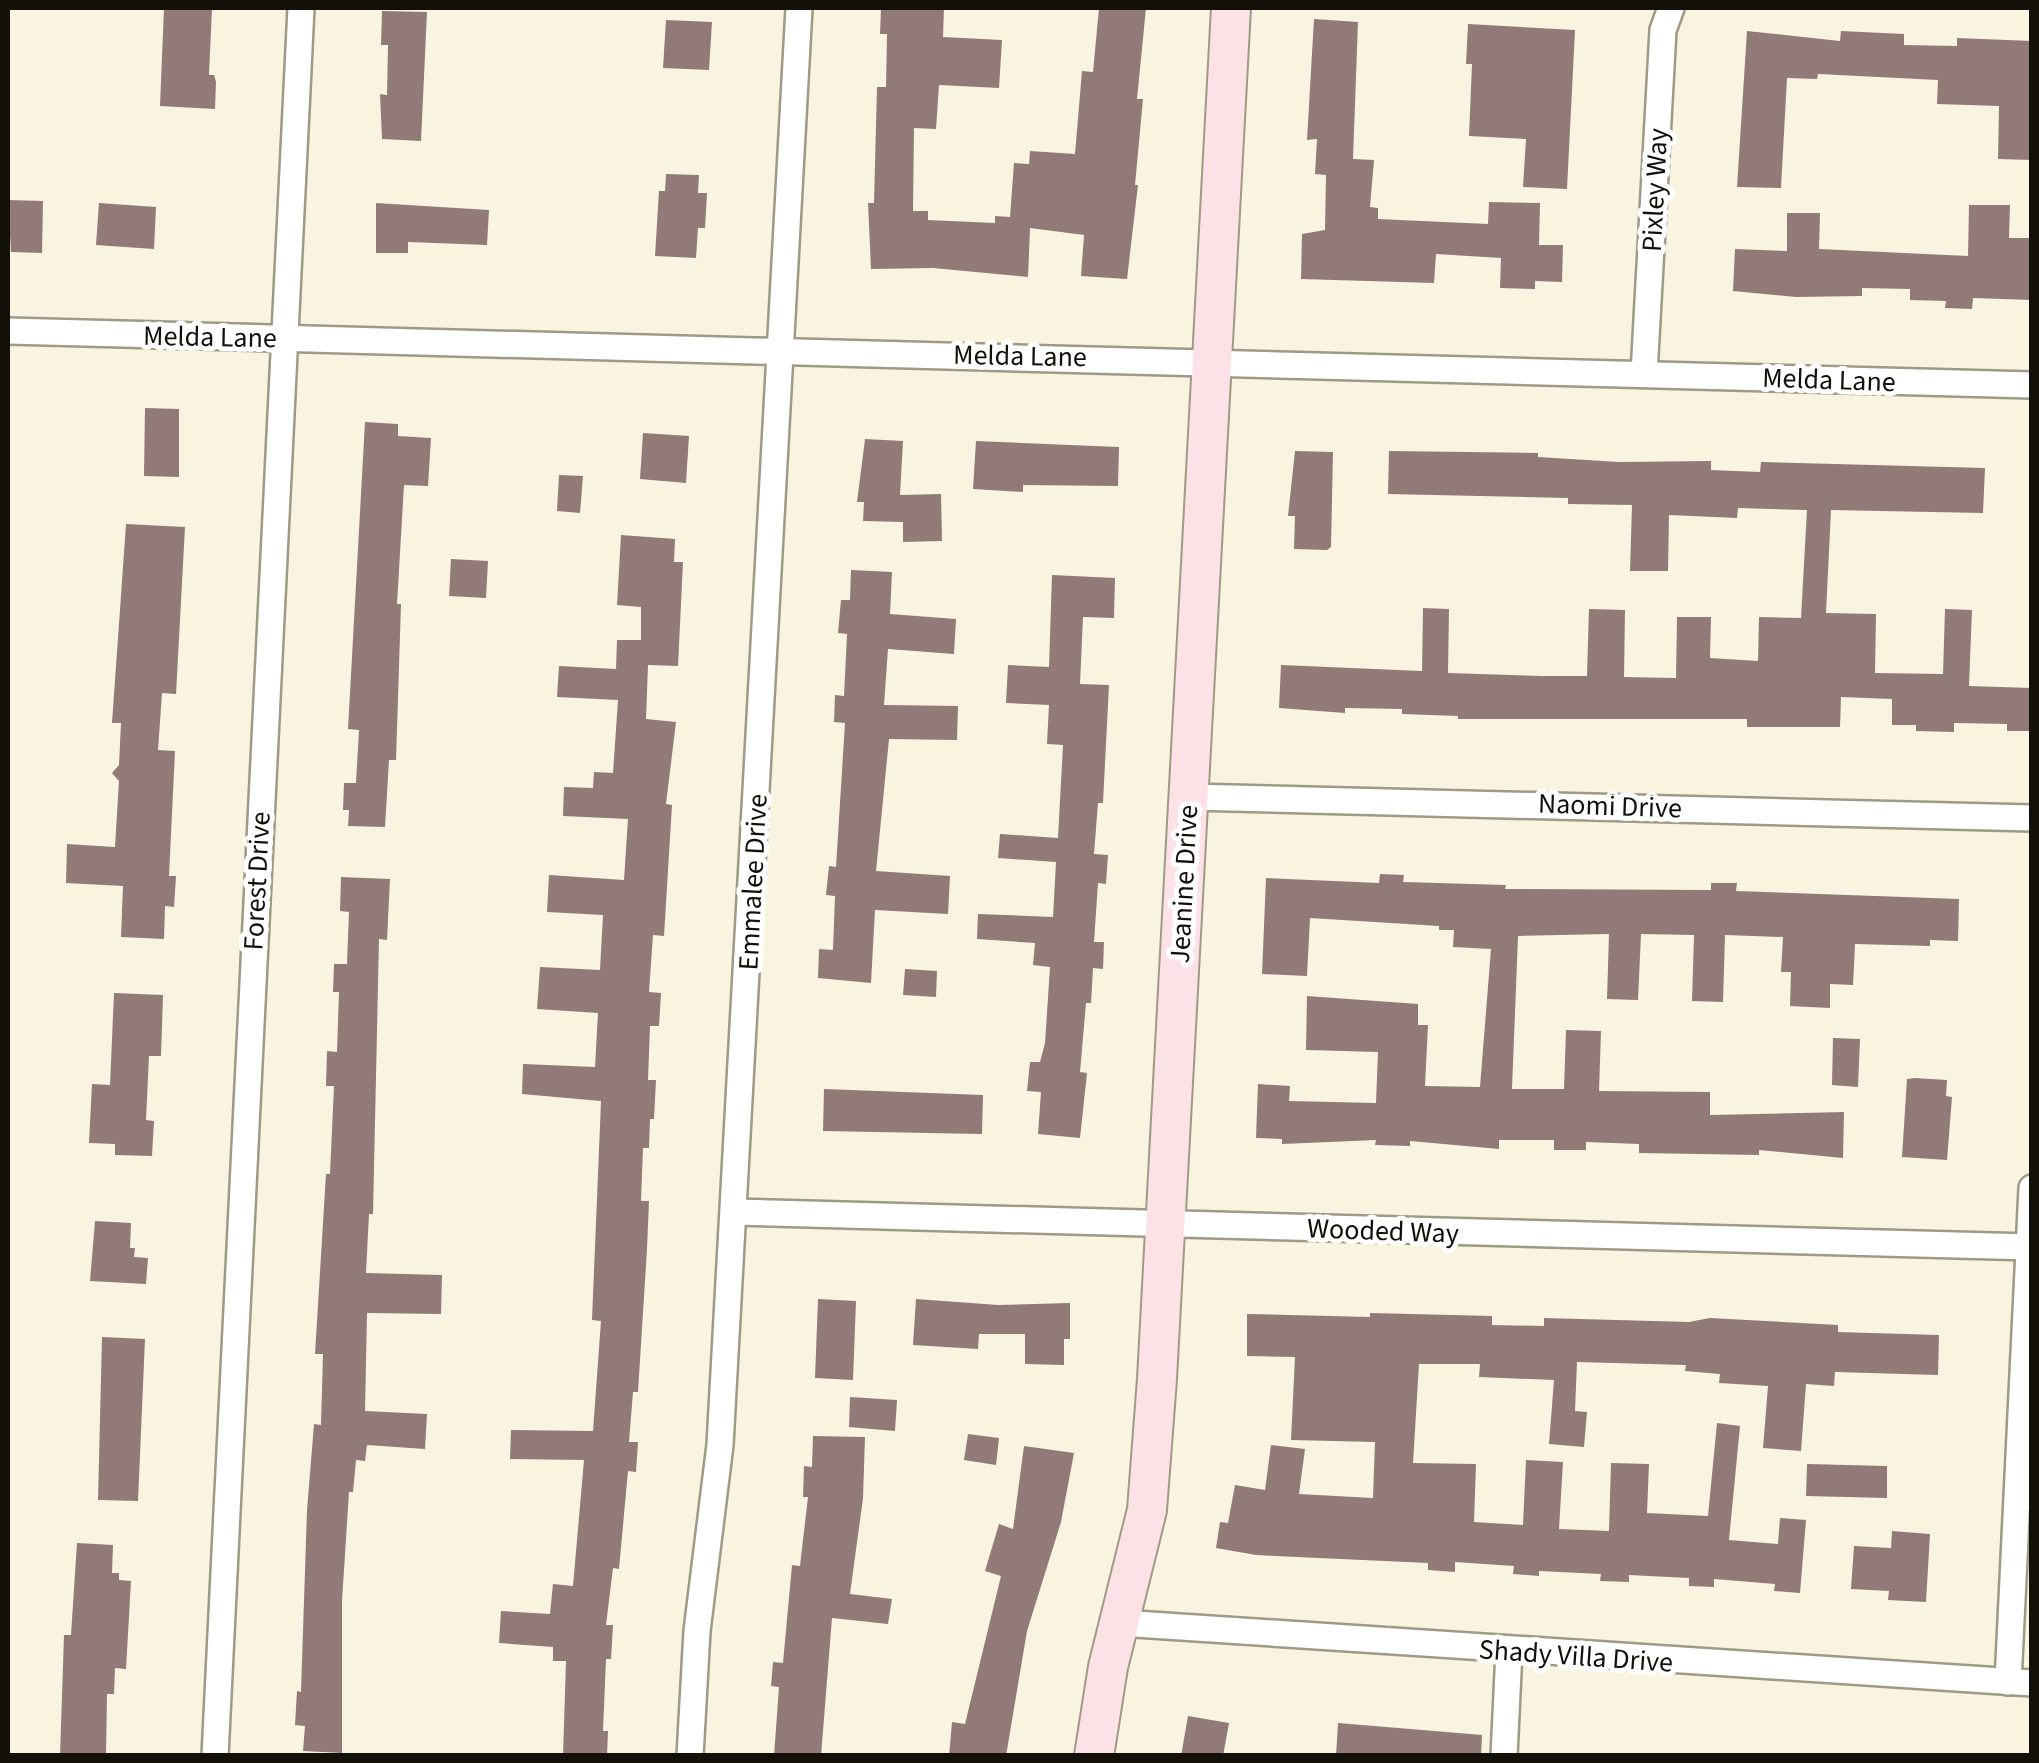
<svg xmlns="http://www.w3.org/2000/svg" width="2039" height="1763" font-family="'Source Sans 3',sans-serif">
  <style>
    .building { fill: #917a78 }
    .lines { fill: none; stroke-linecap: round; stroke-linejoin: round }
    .street-casing { stroke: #9f9986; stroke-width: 30 }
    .secondary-casing { stroke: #9f9986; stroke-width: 42 }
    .street { stroke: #fff; stroke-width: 25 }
    .secondary { stroke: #fce1e6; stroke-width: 38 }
    .labels { text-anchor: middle; stroke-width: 10; stroke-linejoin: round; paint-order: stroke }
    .street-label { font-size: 28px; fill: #121009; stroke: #fff }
  </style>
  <rect width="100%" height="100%" fill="#f9f4df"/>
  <g class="building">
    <polygon points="164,8 212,8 209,75 214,75 216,82 215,109 160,106"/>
    <polygon points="881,8 944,8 943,37 1002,40 999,88 939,85 936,129 914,128 913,211 928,211 928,220 995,223 995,216 1010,217 1014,163 1029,164 1030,151 1075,154 1082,71 1093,72 1099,8 1146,8 1137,99 1143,99 1135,185 1138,185 1127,279 1081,276 1084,235 1030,228 1028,277 933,268 871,269 868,203 874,203 877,87 886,87 887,34 880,34"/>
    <polygon points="382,11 427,12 421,141 382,139 380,94 387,95 388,45 381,45"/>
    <polygon points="1314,19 1358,22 1353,159 1374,160 1370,207 1378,208 1378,219 1488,224 1489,202 1540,203 1539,245 1563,245 1562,282 1535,281 1535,289 1500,288 1501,258 1436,254 1434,283 1301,279 1302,234 1325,230 1326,175 1315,174 1317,139 1307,140"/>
    <polygon points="666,20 712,22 709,70 663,68"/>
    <polygon points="1468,24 1575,30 1567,189 1523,187 1526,139 1469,136 1472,64 1466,64"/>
    <polygon points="1747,31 1840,41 1841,31 1904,34 1904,45 1957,46 1957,38 2032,41 2032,160 1998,159 1999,106 1937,104 1938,80 1818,74 1817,79 1787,78 1781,188 1737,187"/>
    <polygon points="666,174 699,175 698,193 707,193 705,228 698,228 696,258 655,256 659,191 665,191"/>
    <polygon points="8,200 43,201 42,253 11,252"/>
    <polygon points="99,203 156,207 154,249 96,245"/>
    <polygon points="376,203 489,210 487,245 408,242 408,253 376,253"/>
    <polygon points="1969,205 2010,205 2009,238 2032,238 2032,300 1973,298 1972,309 1945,308 1946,301 1910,300 1910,289 1862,288 1862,296 1796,297 1733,291 1735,249 1787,251 1787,213 1820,213 1819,249 1968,256"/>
    <polygon points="145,408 179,409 179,477 144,476"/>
    <polygon points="365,422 398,424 398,436 431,438 428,486 404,485 397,604 401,604 396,760 389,760 385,827 348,826 349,810 343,810 344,783 356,783 359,730 348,729"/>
    <polygon points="643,433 689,436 686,483 640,479"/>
    <polygon points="865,439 903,441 900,495 941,494 942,541 903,542 903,522 863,521 864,502 857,502"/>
    <polygon points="976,441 1119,447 1118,486 1023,485 1023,492 973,489"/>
    <polygon points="1295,451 1333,452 1331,547 1327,550 1294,549 1295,516 1288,516"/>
    <polygon points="1389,451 1538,453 1538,457 1619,462 1711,461 1711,470 1760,472 1761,462 1985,468 1983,513 1831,510 1826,613 1876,614 1875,673 1943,674 1945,609 1972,610 1969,686 2032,688 2032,731 2007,731 2007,724 1954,723 1954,732 1916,731 1916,725 1892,725 1892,699 1841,697 1840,727 1747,727 1747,719 1458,719 1458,716 1402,714 1402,709 1345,708 1345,713 1279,708 1281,665 1422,671 1423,608 1449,609 1448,673 1543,676 1587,676 1589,609 1625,610 1624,677 1676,678 1677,617 1711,617 1710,658 1758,661 1759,617 1801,618 1807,510 1738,508 1737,518 1669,515 1668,571 1630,571 1632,505 1568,504 1568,498 1388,494"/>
    <polygon points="559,475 583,476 580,513 557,511"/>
    <polygon points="126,524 185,527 176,694 162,693 158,750 175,751 169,876 176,876 174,907 165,906 164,939 121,937 123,886 66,883 67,844 115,847 119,781 112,773 119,765 121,723 112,723"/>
    <polygon points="621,535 675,539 674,562 683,562 678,666 648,665 646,719 676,722 666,804 672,805 664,936 653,935 649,992 661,993 659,1026 650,1026 648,1080 656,1080 654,1119 650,1119 649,1148 643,1148 641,1201 649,1201 647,1249 638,1392 633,1392 629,1442 638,1442 636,1472 628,1471 619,1569 613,1568 606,1625 613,1625 611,1659 606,1659 603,1731 608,1731 607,1756 563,1756 566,1661 553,1661 553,1647 499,1643 501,1611 550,1614 553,1584 573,1586 584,1460 510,1459 511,1430 593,1431 601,1321 592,1320 601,1101 522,1094 523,1064 595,1067 598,1013 537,1009 540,967 600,970 603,915 547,912 549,875 624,880 628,819 563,816 564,787 593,788 594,772 613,773 618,700 557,697 559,666 616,669 617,640 641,640 641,607 617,605"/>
    <polygon points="451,559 488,561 486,598 449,596"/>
    <polygon points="851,570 892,572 890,614 956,619 954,654 888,649 884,705 958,706 957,740 889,739 876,871 950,876 948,914 875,910 871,983 818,978 819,949 833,950 835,896 826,895 829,866 836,867 845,723 834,722 835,695 844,696 847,634 838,633 841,600 850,600"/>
    <polygon points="1052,575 1115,578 1114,618 1083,617 1080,684 1109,685 1103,803 1098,803 1094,854 1108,855 1106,884 1098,883 1094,942 1104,942 1103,969 1093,968 1091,1003 1086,1003 1080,1072 1087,1073 1080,1138 1038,1134 1041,1092 1027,1091 1030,1062 1040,1062 1045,1043 1050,967 1033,965 1035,943 977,939 978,914 1053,917 1056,862 998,858 1000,834 1058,838 1063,745 1047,744 1049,705 1006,703 1008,665 1049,667"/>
    <polygon points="1380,874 1404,875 1403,882 1506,885 1505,889 1711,890 1711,883 1737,883 1736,891 1959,899 1958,941 1930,940 1930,946 1855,944 1853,985 1830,984 1830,1008 1790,1006 1791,972 1781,972 1783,937 1725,935 1723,1002 1692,1001 1694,935 1641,934 1638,1000 1607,999 1609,934 1518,936 1512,1089 1564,1089 1566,1030 1601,1031 1599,1091 1710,1092 1710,1115 1844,1112 1843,1158 1759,1150 1759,1155 1639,1153 1639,1144 1586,1142 1586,1150 1554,1150 1554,1140 1499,1140 1499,1149 1410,1141 1410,1146 1375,1145 1376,1140 1282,1144 1282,1139 1256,1138 1258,1084 1290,1086 1289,1101 1376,1103 1378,1052 1306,1050 1307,996 1418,1004 1418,1025 1428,1025 1425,1086 1480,1087 1491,949 1453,947 1454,930 1439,930 1439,926 1310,918 1307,976 1262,974 1266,878 1379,883"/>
    <polygon points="341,877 390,879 387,940 379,939 373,1214 369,1214 366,1273 442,1275 441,1314 367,1313 365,1411 427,1414 425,1449 367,1445 365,1461 356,1460 353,1492 349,1492 342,1601 342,1753 303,1751 305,1726 295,1725 297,1691 301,1692 307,1510 314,1424 321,1425 323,1354 315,1354 326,1174 330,1174 334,1086 326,1086 327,1051 337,1052 339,992 333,992 334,964 347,964 349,912 340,911"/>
    <polygon points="905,969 937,971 936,997 903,995"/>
    <polygon points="114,993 163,995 161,1056 149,1056 146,1120 154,1121 152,1156 115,1155 115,1144 89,1143 92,1084 110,1085"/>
    <polygon points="1833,1038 1860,1039 1858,1087 1832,1085"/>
    <polygon points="1915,1078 1947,1080 1946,1096 1952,1097 1947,1160 1902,1157 1907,1079"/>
    <polygon points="824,1089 983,1095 982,1134 823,1131"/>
    <polygon points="95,1221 131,1223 130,1248 135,1248 134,1257 148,1258 146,1284 90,1281"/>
    <polygon points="818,1299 856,1301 853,1380 815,1378"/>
    <polygon points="916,1299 998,1305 1070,1303 1070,1339 1064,1339 1064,1365 1025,1364 1025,1334 979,1334 978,1349 913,1345"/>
    <polygon points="1370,1313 1492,1316 1492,1325 1544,1326 1544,1318 1689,1322 1710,1318 1838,1325 1838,1332 1939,1335 1938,1375 1835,1372 1834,1386 1806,1384 1801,1451 1763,1448 1768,1386 1719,1383 1720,1374 1685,1371 1686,1365 1577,1362 1575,1411 1587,1412 1584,1447 1549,1444 1554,1380 1479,1377 1480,1364 1419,1364 1413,1463 1476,1464 1474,1522 1523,1525 1526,1460 1563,1462 1559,1529 1609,1531 1611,1463 1649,1464 1647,1513 1708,1516 1717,1423 1740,1426 1729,1540 1778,1544 1780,1518 1806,1520 1800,1593 1774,1591 1775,1584 1714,1579 1714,1587 1689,1586 1689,1578 1629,1575 1629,1582 1600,1581 1601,1574 1539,1571 1539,1576 1513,1574 1514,1566 1455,1562 1455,1572 1428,1570 1428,1563 1256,1555 1216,1548 1220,1522 1228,1523 1235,1485 1265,1490 1271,1445 1305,1449 1299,1494 1373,1498 1375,1442 1291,1440 1295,1357 1247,1356 1247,1314 1370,1317"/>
    <polygon points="102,1337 145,1339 138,1501 98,1500"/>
    <polygon points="850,1397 897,1400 895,1431 849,1427"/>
    <polygon points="968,1434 999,1438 996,1465 964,1460"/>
    <polygon points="813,1436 865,1437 863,1498 850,1594 892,1599 888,1624 832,1618 821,1756 774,1756 779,1687 771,1686 773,1662 783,1663 792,1565 800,1566 808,1497 803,1497 804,1466 812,1467"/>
    <polygon points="1024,1446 1074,1453 1061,1522 1027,1631 1006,1756 949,1756 952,1722 965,1724 1001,1576 985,1571 999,1524 1013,1529"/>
    <polygon points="1807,1464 1887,1466 1887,1498 1806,1496"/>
    <polygon points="1892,1531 1930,1534 1926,1602 1888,1600 1889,1591 1851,1589 1854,1546 1891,1548"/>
    <polygon points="77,1543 113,1545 112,1573 119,1573 119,1580 131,1581 126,1669 115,1668 114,1694 107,1694 106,1756 60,1756 64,1635 71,1635"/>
    <polygon points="1188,1716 1229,1723 1223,1756 1181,1756"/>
    <polygon points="1338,1723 1482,1735 1481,1756 1336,1756"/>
  </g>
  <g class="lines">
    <g class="street-casing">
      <g id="street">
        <polyline points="8,331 2032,385"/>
        <polyline points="1644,374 1663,30 1671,8"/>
        <polyline points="1189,797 2032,818"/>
        <polyline points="734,1212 2032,1247"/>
        <polyline points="1120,1623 2032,1683"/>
        <polyline points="2008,1682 2032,1188"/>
        <polyline points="215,1756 301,8"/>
        <polyline points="690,1756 697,1631 720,1445 799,8"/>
        <polyline points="1504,1756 1509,1651"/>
      </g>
    </g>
    <g class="secondary-casing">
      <polyline id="secondary" points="1094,1756 1108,1667 1147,1510 1157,1379 1231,8"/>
    </g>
    <use href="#street" class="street"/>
    <use href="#secondary" class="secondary"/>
  </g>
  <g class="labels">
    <g class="street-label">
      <text transform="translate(1654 190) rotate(-87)" y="10">Pixley Way</text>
      <text transform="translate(210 336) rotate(1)" y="10">Melda Lane</text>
      <text transform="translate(1020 355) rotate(1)" y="10">Melda Lane</text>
      <text transform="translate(1829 379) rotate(2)" y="10">Melda Lane</text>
      <text transform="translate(1610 805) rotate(2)" y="10">Naomi Drive</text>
      <text transform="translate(256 881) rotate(-87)" y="10">Forest Drive</text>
      <text transform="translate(752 882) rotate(-87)" y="10">Emmalee Drive</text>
      <text transform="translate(1183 884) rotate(-87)" y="10">Jeanine Drive</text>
      <text transform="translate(1383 1230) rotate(2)" y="10">Wooded Way</text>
      <text transform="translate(1576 1655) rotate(4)" y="10">Shady Villa Drive</text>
    </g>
  </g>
  <rect width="2039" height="1763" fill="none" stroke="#121009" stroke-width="20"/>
</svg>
